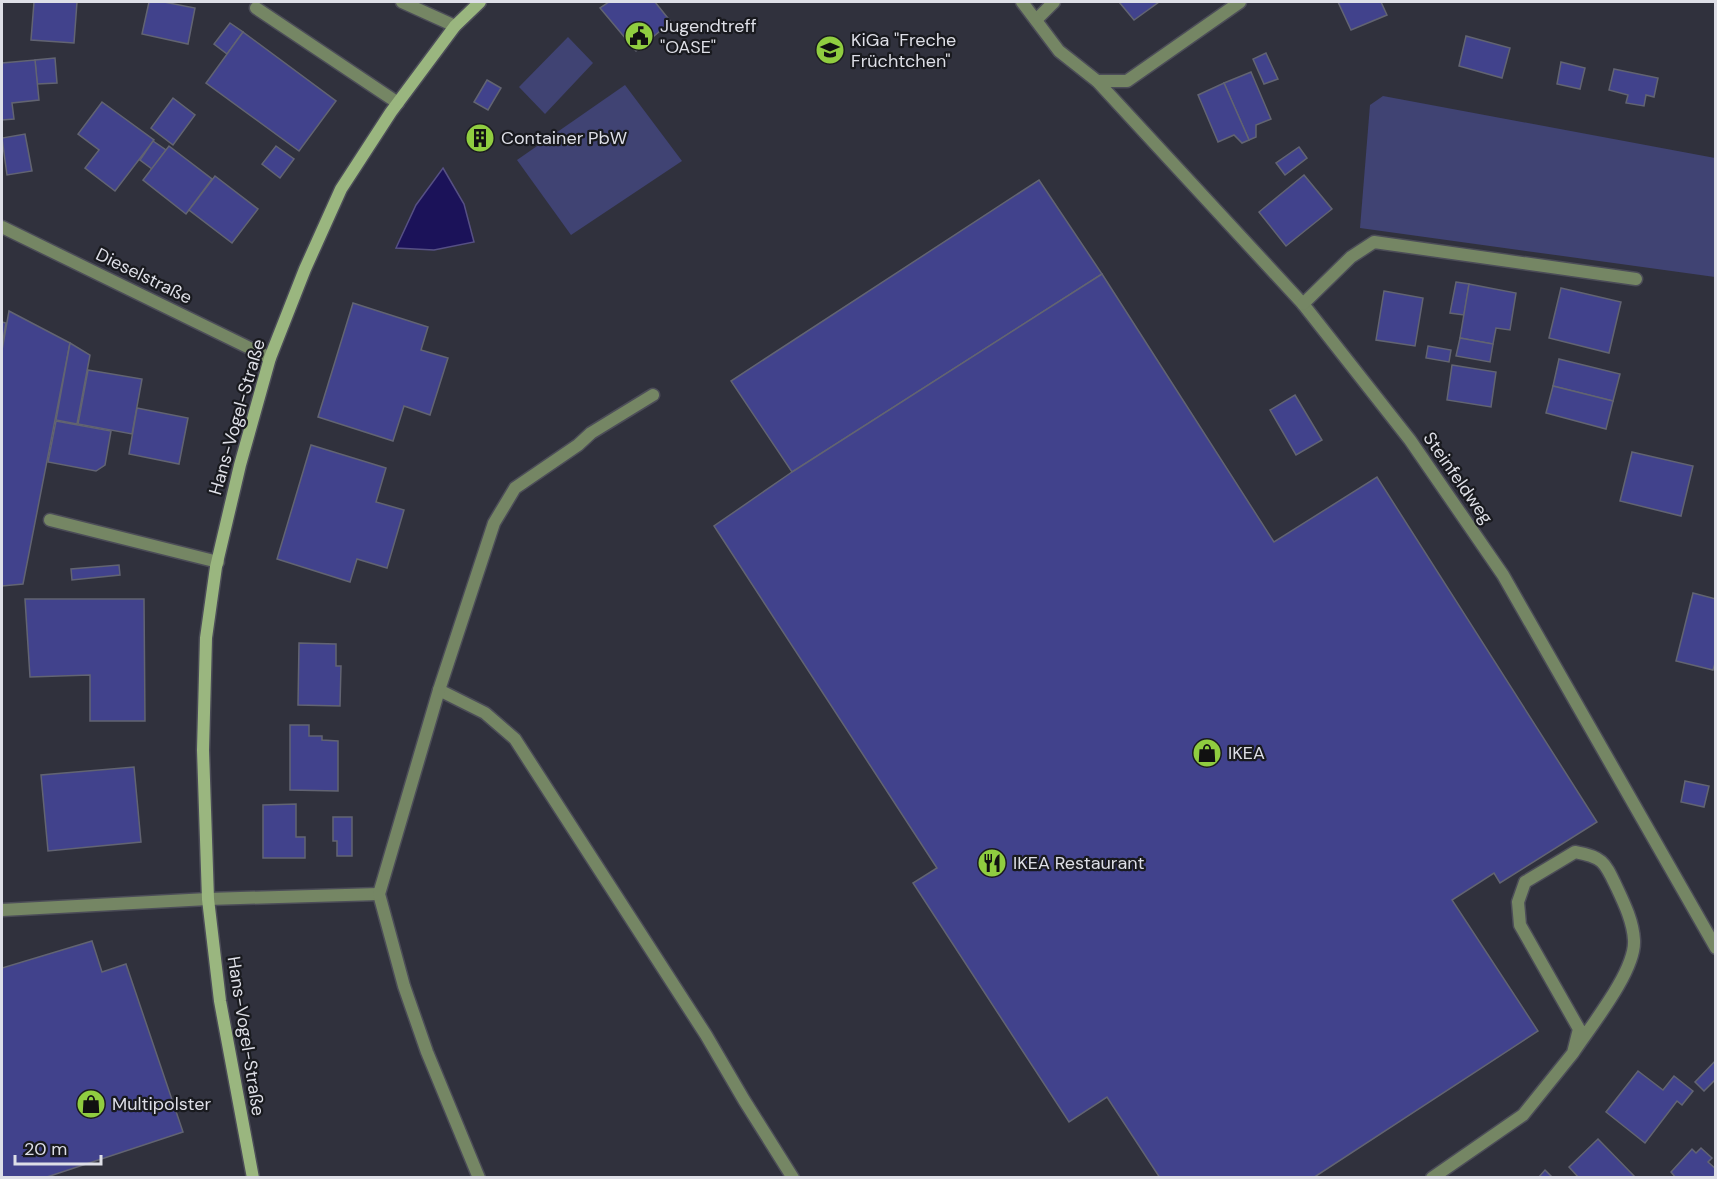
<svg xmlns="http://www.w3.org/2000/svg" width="1717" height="1179" font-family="'DM Sans',sans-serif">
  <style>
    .green { fill: #404373 }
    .water { fill: #1b1259; stroke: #565084; stroke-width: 1.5 }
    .building { fill: #41428c; stroke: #626472; stroke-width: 1.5 }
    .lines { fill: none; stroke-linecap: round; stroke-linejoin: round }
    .service-casing { stroke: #4c4d58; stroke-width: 15 }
    .minor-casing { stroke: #4c4d58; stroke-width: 15 }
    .secondary-casing { stroke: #4c4d58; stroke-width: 15 }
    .service { stroke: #758664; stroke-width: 12 }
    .minor { stroke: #758664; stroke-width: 12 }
    .secondary { stroke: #9ab67f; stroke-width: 12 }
    .labels { text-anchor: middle; stroke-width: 4.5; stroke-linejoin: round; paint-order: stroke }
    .poi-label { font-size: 18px; fill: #dedfe7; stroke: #191a1f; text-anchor: start }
    .street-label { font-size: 18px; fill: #dedfe7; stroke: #191a1f }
  </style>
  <rect width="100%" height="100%" fill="#30313d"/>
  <g class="green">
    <polygon points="568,37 593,63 545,114 519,87"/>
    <polygon points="625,85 682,161 571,235 517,160"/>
    <polygon points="1383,96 1715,158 1715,277 1360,228 1370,105"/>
  </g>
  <polygon class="water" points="443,168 464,204 474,242 434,250 396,248 416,205"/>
  <g class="building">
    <polygon points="34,2 77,2 74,43 31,40"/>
    <polygon points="149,2 164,2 195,8 188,44 142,34"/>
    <polygon points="609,2 655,2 671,22 636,51 600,8"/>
    <polygon points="1119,2 1159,2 1134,20"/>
    <polygon points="1338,2 1381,2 1387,15 1351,30"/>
    <polygon points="230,23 243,32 227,54 214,44"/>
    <polygon points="243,32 336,101 299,151 206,83"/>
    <polygon points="1466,36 1510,48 1502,78 1459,66"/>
    <polygon points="1266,53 1278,79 1264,84 1253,59"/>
    <polygon points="55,58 57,83 37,84 35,60"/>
    <polygon points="35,60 39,100 12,103 14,119 2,120 2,63"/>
    <polygon points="1561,62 1585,68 1580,89 1557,84"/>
    <polygon points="1614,69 1658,78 1654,97 1646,95 1644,106 1626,103 1628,95 1609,90"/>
    <polygon points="1251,72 1271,119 1256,125 1256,137 1249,140 1224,83"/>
    <polygon points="487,80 501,88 488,110 474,102"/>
    <polygon points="1224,83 1249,140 1242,143 1234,135 1218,142 1198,95"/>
    <polygon points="173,98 195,115 173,145 151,128"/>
    <polygon points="102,102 154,140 115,191 85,168 99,150 78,134"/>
    <polygon points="475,125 493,143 485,151 467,133"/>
    <polygon points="25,134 32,171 7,175 2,138"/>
    <polygon points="153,141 166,150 152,169 140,160"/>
    <polygon points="169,146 212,179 186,214 143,180"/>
    <polygon points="276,146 294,159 280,178 262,164"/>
    <polygon points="1299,147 1307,158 1285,175 1276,163"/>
    <polygon points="1304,175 1332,209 1286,246 1259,212"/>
    <polygon points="215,176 258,209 232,243 189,210"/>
    <polygon points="1039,180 1102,274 792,472 731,381"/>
    <polygon points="1102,274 1274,542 1377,477 1597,822 1500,883 1494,873 1452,900 1538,1031 1313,1178 1160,1178 1107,1097 1069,1122 913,883 937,868 714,526 792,472"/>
    <polygon points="1456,282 1469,284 1464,315 1450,313"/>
    <polygon points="1469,284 1516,293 1510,330 1496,328 1493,344 1460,338"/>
    <polygon points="1561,288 1621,302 1609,353 1549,338"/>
    <polygon points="1384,291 1423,298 1415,346 1376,340"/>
    <polygon points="353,303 428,327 421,350 448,358 430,415 404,406 393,441 318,417"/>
    <polygon points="9,311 70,343 23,584 2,586 2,350"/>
    <polygon points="2,322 6,323 2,345"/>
    <polygon points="1460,338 1493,344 1490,362 1456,356"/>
    <polygon points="70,343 90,355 77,424 56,420"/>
    <polygon points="1428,346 1451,350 1449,362 1426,358"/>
    <polygon points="1559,359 1620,374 1613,401 1553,386"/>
    <polygon points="1452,365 1496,372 1491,407 1447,400"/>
    <polygon points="88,370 142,379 132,434 78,424"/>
    <polygon points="1553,386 1613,401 1606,429 1546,413"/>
    <polygon points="1295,395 1322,440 1296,455 1270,410"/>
    <polygon points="137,408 188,418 179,464 129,454"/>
    <polygon points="56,421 111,431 105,465 96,471 48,462"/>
    <polygon points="311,445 386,468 376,502 404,510 387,568 357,559 350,582 277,559"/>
    <polygon points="1632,452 1693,466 1681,516 1620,501"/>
    <polygon points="119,565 120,575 72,580 71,569"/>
    <polygon points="1693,593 1716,599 1716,660 1713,670 1676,661"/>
    <polygon points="25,599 144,599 145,721 90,721 90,675 30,677"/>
    <polygon points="299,643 336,644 336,666 341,666 340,706 298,705"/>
    <polygon points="290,725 309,725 309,736 322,736 322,740 338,741 338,791 290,790"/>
    <polygon points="134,767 141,842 48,851 41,775"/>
    <polygon points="1685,781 1709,786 1704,807 1681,802"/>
    <polygon points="296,804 296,837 305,837 305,858 263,858 263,805"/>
    <polygon points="333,817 352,817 352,856 337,856 337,841 333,841"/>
    <polygon points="92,941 102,972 126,964 183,1132 44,1178 2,1178 2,968"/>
    <polygon points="1716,1060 1716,1079 1704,1091 1695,1082"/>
    <polygon points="1638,1071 1663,1090 1674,1076 1693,1091 1682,1105 1677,1101 1645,1143 1606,1112"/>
    <polygon points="1598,1139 1636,1178 1579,1178 1569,1167"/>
    <polygon points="1701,1148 1712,1158 1708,1162 1716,1169 1716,1174 1712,1178 1676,1178 1671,1172 1692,1149 1696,1153"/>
    <polygon points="1545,1170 1553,1178 1538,1178"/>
  </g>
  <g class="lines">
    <g class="service-casing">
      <g id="service">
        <polyline points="402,2 455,26"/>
        <polyline points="256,8 398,103"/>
        <polyline points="1036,20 1054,2"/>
        <polyline points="50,520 218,562"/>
        <polyline points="439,690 485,713 515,739 706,1035 744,1100 793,1178"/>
        <polyline points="208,899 379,894"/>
        <polyline points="479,1178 427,1052 404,986 379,894 439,690 494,523 515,488 578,445 591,433 653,395"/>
        <path d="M1432,1178L1523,1115L1573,1053L1579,1029L1520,925L1518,902L1525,882L1575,852C1604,857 1605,863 1617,888C1625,905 1633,922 1634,940C1636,971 1590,1027 1573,1053"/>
      </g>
    </g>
    <g class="minor-casing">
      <g id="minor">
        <polyline points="1022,2 1059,51 1097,81 1303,304 1410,440 1503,575 1716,948"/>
        <polyline points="1097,81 1127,81 1240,2"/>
        <polyline points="2,227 270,358"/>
        <polyline points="1303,304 1351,257 1374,242 1636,279"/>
        <polyline points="2,910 208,899"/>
      </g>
    </g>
    <g class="secondary-casing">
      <polyline id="secondary" points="253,1178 220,1001 208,899 203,750 206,638 216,567 240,465 270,358 305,269 341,189 391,112 455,26 480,2"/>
    </g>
    <use href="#service" class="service"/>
    <use href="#minor" class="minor"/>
    <use href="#secondary" class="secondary"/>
  </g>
  <defs>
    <g id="civic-disc" transform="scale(1.5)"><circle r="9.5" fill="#90cd40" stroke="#191a1f"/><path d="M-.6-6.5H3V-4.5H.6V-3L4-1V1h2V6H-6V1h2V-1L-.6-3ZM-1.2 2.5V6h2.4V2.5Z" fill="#111"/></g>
    <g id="school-disc" transform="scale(1.5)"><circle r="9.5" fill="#90cd40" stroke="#191a1f"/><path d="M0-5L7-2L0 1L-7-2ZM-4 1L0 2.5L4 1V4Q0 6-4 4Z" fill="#111"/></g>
    <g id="building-disc" transform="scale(1.5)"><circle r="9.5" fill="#90cd40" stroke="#191a1f"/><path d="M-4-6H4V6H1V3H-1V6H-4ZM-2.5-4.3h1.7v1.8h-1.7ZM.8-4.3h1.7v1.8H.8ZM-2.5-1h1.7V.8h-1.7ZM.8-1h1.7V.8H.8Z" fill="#111"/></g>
    <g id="shop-disc" transform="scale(1.5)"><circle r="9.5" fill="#90cd40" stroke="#191a1f"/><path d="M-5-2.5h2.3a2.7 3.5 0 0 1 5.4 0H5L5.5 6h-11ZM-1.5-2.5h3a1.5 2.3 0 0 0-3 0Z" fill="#111"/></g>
    <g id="restaurant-disc" transform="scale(1.5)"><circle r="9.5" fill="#90cd40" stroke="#191a1f"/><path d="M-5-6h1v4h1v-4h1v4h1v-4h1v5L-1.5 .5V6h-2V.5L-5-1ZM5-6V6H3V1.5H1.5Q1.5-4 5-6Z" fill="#111"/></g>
  </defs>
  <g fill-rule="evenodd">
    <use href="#civic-disc" x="639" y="36"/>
    <use href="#school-disc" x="830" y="50"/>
    <use href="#building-disc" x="480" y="138"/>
    <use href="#shop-disc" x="1207" y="753"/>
    <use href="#restaurant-disc" x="992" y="863"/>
    <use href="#shop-disc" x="91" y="1104"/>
  </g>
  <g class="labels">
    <g class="poi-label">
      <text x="660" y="32">Jugendtreff<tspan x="660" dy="21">"OASE"</tspan></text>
      <text x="851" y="46">KiGa "Freche<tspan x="851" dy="21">Früchtchen"</tspan></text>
      <text x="501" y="144">Container PbW</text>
      <text x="1228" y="759">IKEA</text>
      <text x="1013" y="869">IKEA Restaurant</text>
      <text x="112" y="1110">Multipolster</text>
    </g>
    <g class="street-label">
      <text transform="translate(144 276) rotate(26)" y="6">Dieselstraße</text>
      <text transform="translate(237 417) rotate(-74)" y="6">Hans-Vogel-Straße</text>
      <text transform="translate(1458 478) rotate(55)" y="6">Steinfeldweg</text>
      <text transform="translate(246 1036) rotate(81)" y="6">Hans-Vogel-Straße</text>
    </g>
  </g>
  <rect width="1717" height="1179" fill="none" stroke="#dedfe7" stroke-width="6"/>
  <path d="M15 1155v9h86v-9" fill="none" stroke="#dedfe7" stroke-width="3"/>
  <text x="24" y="1155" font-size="18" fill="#dedfe7" stroke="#191a1f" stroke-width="4.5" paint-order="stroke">20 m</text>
</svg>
